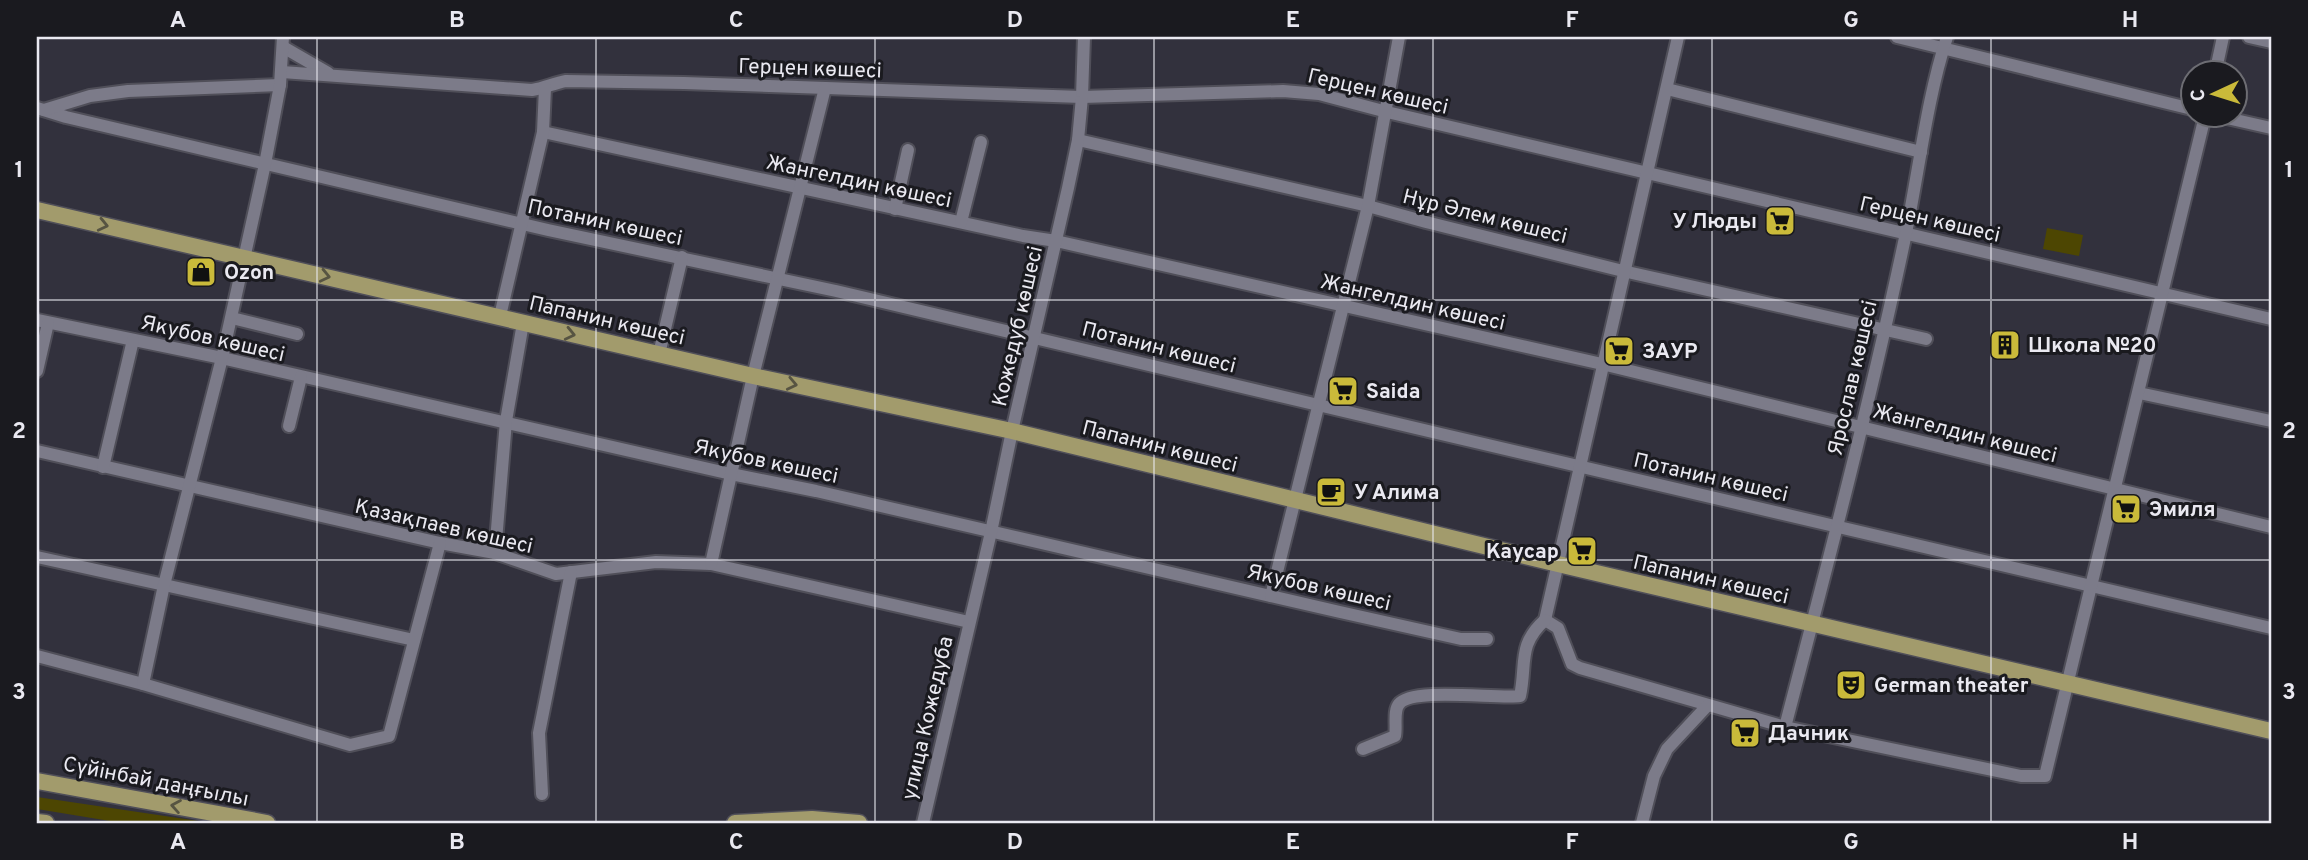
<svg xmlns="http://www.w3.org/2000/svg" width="2308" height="860" font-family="Overpass,sans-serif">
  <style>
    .green { fill: #4d4602 }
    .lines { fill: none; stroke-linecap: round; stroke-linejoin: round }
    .minor-casing { stroke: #504f59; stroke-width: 16 }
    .major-casing { stroke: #504f59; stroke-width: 19 }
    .minor { stroke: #7c7b89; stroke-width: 12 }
    .major { stroke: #a29b6c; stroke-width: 16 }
    .oneway { stroke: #575442 }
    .grid { fill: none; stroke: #eae9f1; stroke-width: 2; stroke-opacity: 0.55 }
    .labels { text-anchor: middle; stroke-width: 6; stroke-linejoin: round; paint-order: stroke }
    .street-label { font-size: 21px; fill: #eae9f1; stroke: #1a1a1f }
    .poi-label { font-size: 21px; font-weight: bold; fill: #eae9f1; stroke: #1a1a1f; text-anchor: start }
    .neatline { fill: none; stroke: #eae9f1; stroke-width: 2.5 }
    .grid-label { font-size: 23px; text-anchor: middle; font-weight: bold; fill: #eae9f1 }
  </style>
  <rect width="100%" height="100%" fill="#32313d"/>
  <g class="green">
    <polygon points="2047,228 2083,235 2079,256 2043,249"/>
    <polygon points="37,797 212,823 122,823 37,809"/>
  </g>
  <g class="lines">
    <g class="minor-casing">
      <g id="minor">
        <polyline points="1897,37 2192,109"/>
        <polyline points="2249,37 2271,42"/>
        <polyline points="283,47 328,73"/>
        <path d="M282,72L532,90C545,88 554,83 566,81L684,83L1082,97L1283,91L1319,94L1387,112L2271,319"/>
        <polyline points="2215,74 2223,37"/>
        <polyline points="1667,89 1921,152"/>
        <polyline points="37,108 66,117 548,230 836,291 1441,434 2271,628"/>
        <polyline points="44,110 90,96 128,91 280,85"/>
        <polyline points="2218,116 2271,128"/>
        <polyline points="543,132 1023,236 1056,241 1602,364 2271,527"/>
        <polyline points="1078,140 1368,206 1426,222 1623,271 1926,339"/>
        <polyline points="895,209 908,150"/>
        <polyline points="961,222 981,142"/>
        <polyline points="500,316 543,132 545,88"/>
        <polyline points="232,318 297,334"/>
        <polyline points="37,320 222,358 731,474 816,491 1340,612 1461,639 1487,639"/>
        <polyline points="659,354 682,257"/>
        <polyline points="37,371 48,323"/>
        <polyline points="2139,393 2271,421"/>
        <polyline points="289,426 301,377"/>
        <polyline points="37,451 440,543 495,553 556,574 656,562 711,564 969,622"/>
        <polyline points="103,467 133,340"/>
        <polyline points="495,553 506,421 523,323"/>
        <polyline points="37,557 414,640"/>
        <polyline points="711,564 753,376 825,88"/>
        <polyline points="1271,596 1368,206 1399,37"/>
        <polyline points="1545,620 1558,628 1572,664 1580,668 1785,727 2021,776 2045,776 2205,116"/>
        <polyline points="1545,620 1678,37"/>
        <polyline points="37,656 143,684 350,745 389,736 440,543"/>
        <polyline points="143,684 164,585 222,358 265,164 280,85 283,37"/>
        <path d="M1785,727C1828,563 1871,399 1906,233C1919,170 1927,98 1947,37"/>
        <path d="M1363,749L1395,736C1397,727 1393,711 1399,704C1412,687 1497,699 1520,696C1527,664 1517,645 1545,620"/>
        <polyline points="542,794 539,733 571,572"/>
        <polyline points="923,823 991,532 1012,431 1068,188 1078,140 1082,97 1084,37"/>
        <polyline points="1642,823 1654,776 1667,749 1707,706"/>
      </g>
    </g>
    <g class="major-casing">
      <g id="major">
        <polyline points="37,210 753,376 1012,431 1558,564 2271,731"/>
        <polyline points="37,781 267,823"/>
        <polyline points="37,822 46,823"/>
        <polyline points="735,823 812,819 859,823"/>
      </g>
    </g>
    <use href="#minor" class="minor"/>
    <use href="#major" class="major"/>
  </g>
  <defs><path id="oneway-chevron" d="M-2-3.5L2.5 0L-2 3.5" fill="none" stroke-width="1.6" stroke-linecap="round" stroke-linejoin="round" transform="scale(1.75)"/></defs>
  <g class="oneway">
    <use href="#oneway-chevron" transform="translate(103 225) rotate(13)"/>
    <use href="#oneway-chevron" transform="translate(325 276) rotate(13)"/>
    <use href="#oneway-chevron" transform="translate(570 334) rotate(13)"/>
    <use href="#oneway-chevron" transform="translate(792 384) rotate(12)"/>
    <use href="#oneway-chevron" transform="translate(176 806) rotate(-170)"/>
  </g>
  <path class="grid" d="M317,37V823M596,37V823M875,37V823M1154,37V823M1433,37V823M1712,37V823M1991,37V823M37,300H2271M37,560H2271"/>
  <defs>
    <g id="supermarket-square" transform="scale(1.575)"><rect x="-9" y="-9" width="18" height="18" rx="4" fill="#caba3a" stroke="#1a1a1f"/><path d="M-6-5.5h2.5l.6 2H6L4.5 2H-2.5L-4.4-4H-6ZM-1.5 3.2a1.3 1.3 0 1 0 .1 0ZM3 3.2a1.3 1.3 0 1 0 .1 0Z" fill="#111"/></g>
    <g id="shop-square" transform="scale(1.575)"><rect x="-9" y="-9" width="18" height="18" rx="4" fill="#caba3a" stroke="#1a1a1f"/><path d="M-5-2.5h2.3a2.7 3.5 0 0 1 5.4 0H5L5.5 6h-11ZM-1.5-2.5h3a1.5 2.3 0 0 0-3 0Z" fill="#111"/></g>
    <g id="building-square" transform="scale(1.575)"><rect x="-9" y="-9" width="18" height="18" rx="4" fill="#caba3a" stroke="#1a1a1f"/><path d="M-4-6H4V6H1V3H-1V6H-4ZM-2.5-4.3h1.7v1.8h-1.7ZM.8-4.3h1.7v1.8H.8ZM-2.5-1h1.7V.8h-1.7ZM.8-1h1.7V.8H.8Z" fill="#111"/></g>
    <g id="cafe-square" transform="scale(1.575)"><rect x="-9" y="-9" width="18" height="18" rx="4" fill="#caba3a" stroke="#1a1a1f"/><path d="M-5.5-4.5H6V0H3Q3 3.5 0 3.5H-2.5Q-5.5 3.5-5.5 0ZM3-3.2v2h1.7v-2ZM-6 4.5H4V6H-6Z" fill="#111"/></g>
    <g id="theatre-square" transform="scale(1.575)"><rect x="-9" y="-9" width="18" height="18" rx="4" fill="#caba3a" stroke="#1a1a1f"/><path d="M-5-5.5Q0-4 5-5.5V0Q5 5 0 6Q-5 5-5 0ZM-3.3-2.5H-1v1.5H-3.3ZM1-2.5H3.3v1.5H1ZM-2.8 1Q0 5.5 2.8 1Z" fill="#111"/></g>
  </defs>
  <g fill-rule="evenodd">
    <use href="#supermarket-square" x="1780" y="221"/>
    <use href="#shop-square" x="201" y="272"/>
    <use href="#building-square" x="2005" y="345"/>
    <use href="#supermarket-square" x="1619" y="351"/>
    <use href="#supermarket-square" x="1343" y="391"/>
    <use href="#cafe-square" x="1331" y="492"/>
    <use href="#supermarket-square" x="2126" y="509"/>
    <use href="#supermarket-square" x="1582" y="551"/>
    <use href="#theatre-square" x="1851" y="685"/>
    <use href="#supermarket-square" x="1745" y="733"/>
  </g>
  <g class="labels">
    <g class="street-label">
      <text transform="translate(810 68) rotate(2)" y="7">Герцен көшесі</text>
      <text transform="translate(1378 91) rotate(13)" y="7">Герцен көшесі</text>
      <text transform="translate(859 181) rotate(12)" y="7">Жангелдин көшесі</text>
      <text transform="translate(1485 216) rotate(14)" y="7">Нұр Әлем көшесі</text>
      <text transform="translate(1930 219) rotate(13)" y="7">Герцен көшесі</text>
      <text transform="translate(605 222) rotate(12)" y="7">Потанин көшесі</text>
      <text transform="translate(1413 302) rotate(13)" y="7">Жангелдин көшесі</text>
      <text transform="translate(607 320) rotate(13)" y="7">Папанин көшесі</text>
      <text transform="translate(1017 326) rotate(-77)" y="7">Кожедуб көшесі</text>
      <text transform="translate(213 338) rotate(13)" y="7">Якубов көшесі</text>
      <text transform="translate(1159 347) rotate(14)" y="7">Потанин көшесі</text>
      <text transform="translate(1852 378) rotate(-77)" y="7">Ярослав көшесі</text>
      <text transform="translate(1965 433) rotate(14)" y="7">Жангелдин көшесі</text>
      <text transform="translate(1160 446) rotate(14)" y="7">Папанин көшесі</text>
      <text transform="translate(766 461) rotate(12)" y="7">Якубов көшесі</text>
      <text transform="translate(1711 477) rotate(13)" y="7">Потанин көшесі</text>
      <text transform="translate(444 526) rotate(13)" y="7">Қазақпаев көшесі</text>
      <text transform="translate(1711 579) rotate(13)" y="7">Папанин көшесі</text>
      <text transform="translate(1319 587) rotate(13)" y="7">Якубов көшесі</text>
      <text transform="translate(927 718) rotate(-77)" y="7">улица Кожедуба</text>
      <text transform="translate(156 781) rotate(11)" y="7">Сүйінбай даңғылы</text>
    </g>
    <g class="poi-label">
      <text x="1757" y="228" text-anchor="end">У Люды</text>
      <text x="224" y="279">Ozon</text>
      <text x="2028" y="352">Школа №20</text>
      <text x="1642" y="358">ЗАУР</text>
      <text x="1366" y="398">Saida</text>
      <text x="1354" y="499">У Алима</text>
      <text x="2149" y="516">Эмиля</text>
      <text x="1559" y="558" text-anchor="end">Каусар</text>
      <text x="1874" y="692">German theater</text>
      <text x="1768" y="740">Дачник</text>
    </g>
  </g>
  <rect width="2308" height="860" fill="none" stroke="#1a1a1f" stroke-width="77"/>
  <g transform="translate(2214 94) rotate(266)"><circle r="33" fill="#1a1a1f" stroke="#6d6d73" stroke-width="2"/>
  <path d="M0-5L12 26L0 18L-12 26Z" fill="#caba3a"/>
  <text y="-10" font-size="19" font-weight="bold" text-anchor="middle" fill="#eae9f1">С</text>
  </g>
  <rect x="38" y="38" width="2232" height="784" class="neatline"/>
  <g class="grid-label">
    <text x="178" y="27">A</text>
    <text x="457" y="27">B</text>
    <text x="736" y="27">C</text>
    <text x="1015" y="27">D</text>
    <text x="1293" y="27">E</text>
    <text x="1572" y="27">F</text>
    <text x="1851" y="27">G</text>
    <text x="2130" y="27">H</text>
    <text x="19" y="177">1</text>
    <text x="2289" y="177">1</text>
    <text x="19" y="438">2</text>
    <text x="2289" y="438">2</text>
    <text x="19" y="699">3</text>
    <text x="2289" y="699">3</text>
    <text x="178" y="849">A</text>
    <text x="457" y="849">B</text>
    <text x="736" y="849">C</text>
    <text x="1015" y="849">D</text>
    <text x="1293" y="849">E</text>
    <text x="1572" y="849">F</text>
    <text x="1851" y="849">G</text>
    <text x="2130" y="849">H</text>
  </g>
</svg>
